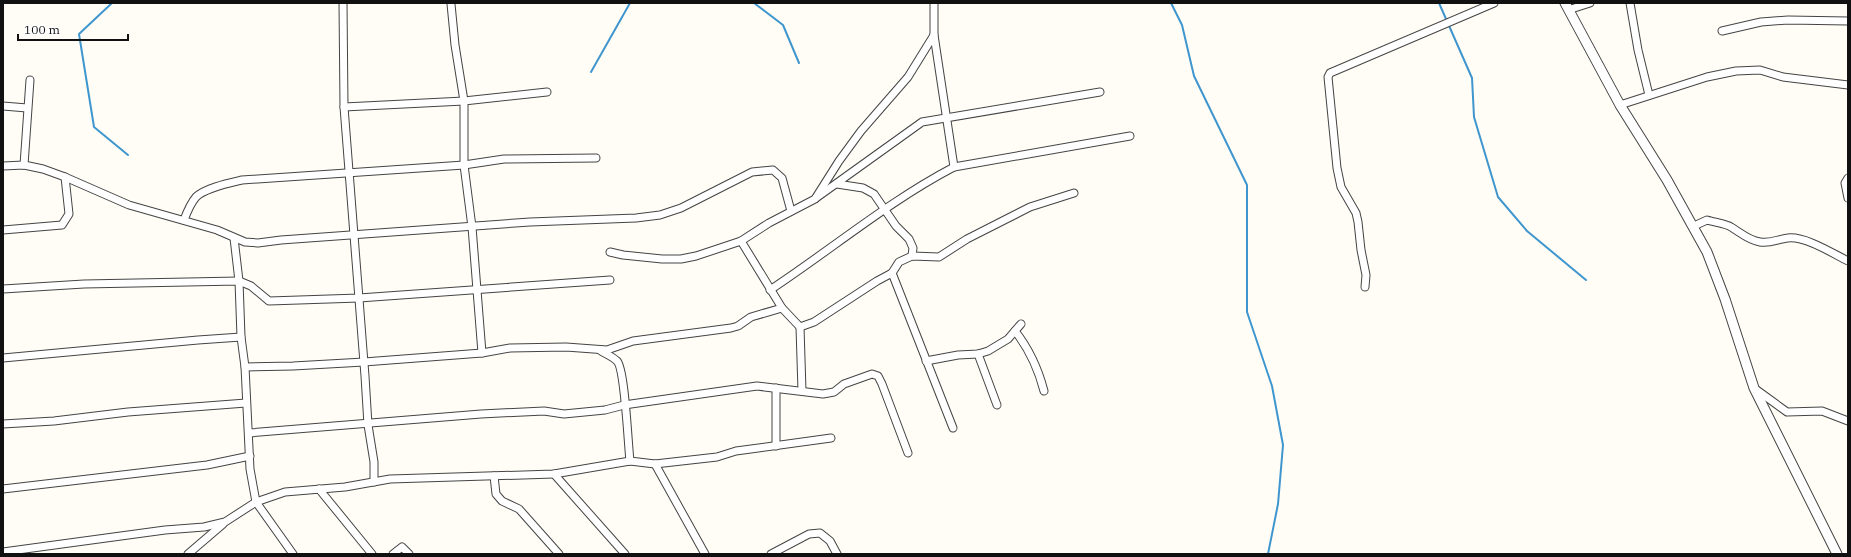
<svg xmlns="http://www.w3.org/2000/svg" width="1851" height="557" font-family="'IBM Plex Serif',serif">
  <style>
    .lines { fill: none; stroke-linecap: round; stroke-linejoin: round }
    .stream { stroke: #3f96cf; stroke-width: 2 }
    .minor-casing { stroke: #444; stroke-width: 9 }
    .tertiary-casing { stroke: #444; stroke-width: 11 }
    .minor { stroke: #fff; stroke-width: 7 }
    .tertiary { stroke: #fff; stroke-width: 9 }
  </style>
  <rect width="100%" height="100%" fill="#fffdf5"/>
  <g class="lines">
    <g class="stream">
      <polyline points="112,3 79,34 94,127 128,155"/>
      <polyline points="754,3 783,25 799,63"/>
      <polyline points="1171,3 1182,25 1194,76 1247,185 1247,312 1272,386 1283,445 1278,504 1268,554"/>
      <polyline points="1439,3 1472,78 1474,117 1498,197 1527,231 1586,280"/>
      <polyline points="591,72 630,3"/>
    </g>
    <g class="minor-casing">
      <g id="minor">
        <polyline points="343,3 344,107 365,376 368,425 374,462 374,482"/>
        <polyline points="1630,3 1638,50 1649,95"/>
        <polyline points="451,4 455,45 464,101 464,165 472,227 482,353"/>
        <polyline points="1568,10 1590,3"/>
        <polyline points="1722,31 1761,22 1788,20 1848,21"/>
        <polyline points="934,35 954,167"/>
        <polyline points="1620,105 1707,77 1736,71 1760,70 1783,77 1848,85"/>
        <polyline points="3,106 27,108"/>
        <polyline points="344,107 464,101 547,92"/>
        <polyline points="24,165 30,80"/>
        <polyline points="3,166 24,165 43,169 65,177 129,205 217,230 245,242 258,243 281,240 530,222 636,218 660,215 681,208 752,172 773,170 782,178 791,211"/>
        <polyline points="1848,178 1845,183 1848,198"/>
        <polyline points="837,184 863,188 874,194 896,226 909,239 913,248 912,256"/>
        <polyline points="816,198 922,122 1100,92"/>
        <path d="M184,220C187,212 190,204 196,197C205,188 229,183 242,180L464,165L504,159L596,158"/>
        <path d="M1694,226L1707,220C1713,222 1727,224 1731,227C1741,233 1748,240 1760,242C1770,244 1778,239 1788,238C1805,236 1832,253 1848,261"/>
        <polyline points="3,230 62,225 69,214 65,177"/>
        <polyline points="234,238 239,281 241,337 245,367 250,469 256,502 293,554"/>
        <polyline points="610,252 623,255 662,259 681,259 696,256 741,241 769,223 815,199 839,161 861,131 908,77 934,35 934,3"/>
        <polyline points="892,273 953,428"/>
        <polyline points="1365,287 1366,275 1361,250 1358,222 1356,213 1341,187 1337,168 1328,77 1330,73 1494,3"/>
        <polyline points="3,289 84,284 239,281 251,286 269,301 359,298 610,280"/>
        <path d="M770,290C832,249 889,201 954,167L1130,136"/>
        <polyline points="782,308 800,327 814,322 877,281 892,273 899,262 912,256 939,257 967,239 1030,207 1074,193"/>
        <polyline points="800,327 802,391"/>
        <path d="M1015,331C1030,350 1038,368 1044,391"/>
        <path d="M601,351C606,354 613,357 617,361C625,369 628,445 630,461"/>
        <polyline points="978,354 997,405"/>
        <polyline points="3,358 198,340 241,337"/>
        <polyline points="926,361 958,355 978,354 988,351 1008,339 1021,324"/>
        <polyline points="245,367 293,366 364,362 482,353 510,348 566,347 607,350 633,341 731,328 738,326 751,317 782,308 741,241"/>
        <polyline points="776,388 776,446"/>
        <polyline points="1754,388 1787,412 1822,411 1848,421"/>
        <polyline points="3,424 54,421 128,412 246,403"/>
        <polyline points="249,433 481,414 544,411 564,414 605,410 624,405 757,386 823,394 834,392 844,384 872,374 878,376 882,384 908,453"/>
        <polyline points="655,464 705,554"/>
        <polyline points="554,474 625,554"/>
        <polyline points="494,476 496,494 502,501 519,509 559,554"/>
        <polyline points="3,489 207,465 250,456"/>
        <polyline points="319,489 372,554"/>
        <polyline points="3,552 165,530 204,527 225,522 256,502 285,492 345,487 390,479 554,474 630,461 655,464 717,457 736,451 831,438"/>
        <polyline points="188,554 223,524"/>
        <polyline points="393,554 402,547 409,554"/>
        <polyline points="771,554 809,534 820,533 830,541 837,554"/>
      </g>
    </g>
    <g class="tertiary-casing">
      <polyline id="tertiary" points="1565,3 1620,105 1667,180 1707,252 1725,299 1754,388 1837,554"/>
    </g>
    <use href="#minor" class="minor"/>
    <use href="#tertiary" class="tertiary"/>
  </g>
  <rect width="1851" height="557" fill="none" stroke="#111111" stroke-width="8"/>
  <path d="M18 34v6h110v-6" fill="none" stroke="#111111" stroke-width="2"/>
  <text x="24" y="34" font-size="12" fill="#111111" stroke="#ffffff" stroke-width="3" paint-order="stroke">100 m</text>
</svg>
